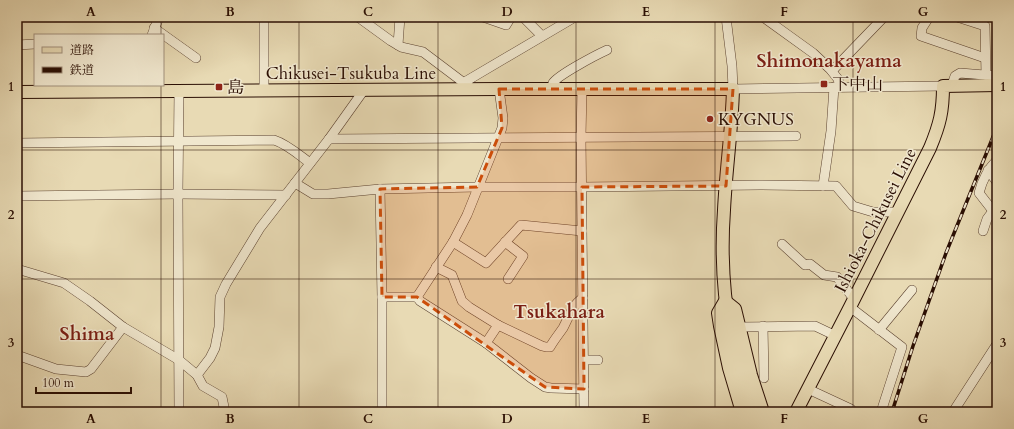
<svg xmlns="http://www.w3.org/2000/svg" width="1014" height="429" font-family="Cardo,'Noto Serif JP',serif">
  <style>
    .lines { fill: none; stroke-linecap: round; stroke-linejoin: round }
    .minor-casing { stroke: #5a412f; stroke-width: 10 }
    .major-casing { stroke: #2a0e03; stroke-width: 14 }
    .minor { stroke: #f0e7ce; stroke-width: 9 }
    .major { stroke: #e8dab4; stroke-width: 12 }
    .rail-casing { stroke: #2a0e03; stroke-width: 3.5 }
    .rail { stroke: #f0e7ce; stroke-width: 2; stroke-dasharray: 6; stroke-linecap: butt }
    .marked { fill: #cc4e0b; fill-opacity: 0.2; stroke: #cc4e0b; stroke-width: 3; stroke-dasharray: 8 5; stroke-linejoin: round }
    .grid { fill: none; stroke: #2a0e03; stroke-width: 1; stroke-opacity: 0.55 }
    .poi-dot { fill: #8f2418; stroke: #f0e7ce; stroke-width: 1.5 }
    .labels { text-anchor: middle; stroke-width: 3; stroke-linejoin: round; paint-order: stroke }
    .street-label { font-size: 17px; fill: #2a0e03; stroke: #f0e7ce }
    .poi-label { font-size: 17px; fill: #2a0e03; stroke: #f0e7ce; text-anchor: start }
    .quarter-label { font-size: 19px; font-weight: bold; fill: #7a1f14; stroke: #f0e7ce }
    .neatline { fill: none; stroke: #2a0e03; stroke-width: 1.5 }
    .grid-label { font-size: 13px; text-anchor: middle; font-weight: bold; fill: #2a0e03 }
  </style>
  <rect width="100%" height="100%" fill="#e8dab4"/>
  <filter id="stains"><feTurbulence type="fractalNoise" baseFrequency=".005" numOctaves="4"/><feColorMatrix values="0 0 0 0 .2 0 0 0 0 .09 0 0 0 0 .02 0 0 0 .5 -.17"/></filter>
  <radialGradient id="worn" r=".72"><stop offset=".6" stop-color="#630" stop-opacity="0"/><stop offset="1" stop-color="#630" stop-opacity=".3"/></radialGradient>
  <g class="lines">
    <g class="minor-casing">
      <g id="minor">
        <polyline points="264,17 264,91"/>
        <polyline points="358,17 391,41 401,47 423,52 472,89"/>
        <polyline points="483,17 506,25 511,17"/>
        <polyline points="523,17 542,36"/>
        <polyline points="726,17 732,66 733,89 943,86"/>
        <polyline points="763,17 813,53 830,69 838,79 840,87"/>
        <polyline points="929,17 922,28 921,36 985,58"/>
        <polyline points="957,17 985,26 986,75"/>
        <polyline points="154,28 196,58"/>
        <polyline points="152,35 159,17"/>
        <polyline points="17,45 35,44"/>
        <polyline points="398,45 400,17"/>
        <polyline points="832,71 883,18 883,17"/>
        <polyline points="463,83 575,17"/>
        <polyline points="952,85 955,76 960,73 997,76"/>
        <path d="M552,89C552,86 552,85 553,83C558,75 596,55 607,50"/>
        <polyline points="582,89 581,137 584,412"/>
        <polyline points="179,90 178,194 179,412"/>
        <polyline points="329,139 796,136"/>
        <path d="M17,143L274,140C287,144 299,155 310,163"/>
        <polyline points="988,170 997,182"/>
        <polyline points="295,183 313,194 328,194 380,189 477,187 582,187 760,185 836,186 853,206 873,212 897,212"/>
        <polyline points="823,186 831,131 834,87"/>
        <polyline points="380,189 382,297 382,412"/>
        <polyline points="17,196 178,194 286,195"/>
        <path d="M993,211L979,193C982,181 988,169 997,160"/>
        <polyline points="983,231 987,219 993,211 997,211"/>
        <polyline points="453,242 486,263 521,225 582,231"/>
        <polyline points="505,242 523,256 508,279"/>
        <polyline points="782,244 805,265 810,264 824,275 837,277 854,299"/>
        <path d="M436,267L452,275L462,301L469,307L498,325L542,346L546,347H550C554,340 559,334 563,328C569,317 572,305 583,298"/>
        <polyline points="17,269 64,283 90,301 123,327 179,360 197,375 203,386 222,397 225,412"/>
        <polyline points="382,297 417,297"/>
        <polyline points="417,297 453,242 467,215 502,128 503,118 499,89"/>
        <polyline points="417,297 420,301 486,343 531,378 545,387 551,388 584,389"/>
        <polyline points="850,307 902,347 881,412"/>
        <polyline points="763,326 764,378"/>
        <polyline points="739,327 815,326 836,336"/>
        <polyline points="879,330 912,290"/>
        <polyline points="486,343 498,325"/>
        <polyline points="17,355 56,369 86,372 91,369 123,327"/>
        <polyline points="584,360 598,360"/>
        <polyline points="197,375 210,358 215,348 219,327 220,297 226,284 260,228 329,139 364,90"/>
        <polyline points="808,389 851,409"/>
        <polyline points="953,412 997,344"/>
      </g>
    </g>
    <g class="major-casing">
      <g id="major">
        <path d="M17,92L499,89H733C732,129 726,169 724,210C719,279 728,347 753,412"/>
        <polyline points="742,412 729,368 720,326 718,313 725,301 735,309 751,375 763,412"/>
        <path d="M796,412L850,307L930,148C940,124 943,111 943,86L997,85"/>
      </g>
    </g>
    <use href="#minor" class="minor"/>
    <use href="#major" class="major"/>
    <g class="rail-casing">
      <polyline id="rail" points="892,412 913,346 946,253 997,127"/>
    </g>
    <use href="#rail" class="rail"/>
  </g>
  <path class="marked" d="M499,89H733L726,186L582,187L584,389L545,387L417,297H382L380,189L477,187L502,128Z"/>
  <path class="grid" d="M161,17V35M299,17V412M438,17V412M576,17V412M715,17V412M853,17V412M161,85V412M17,150H997M17,279H997"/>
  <g class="poi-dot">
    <rect x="820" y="80" width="8" height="8" rx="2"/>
    <rect x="215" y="83" width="8" height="8" rx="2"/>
    <circle cx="710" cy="119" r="4"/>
  </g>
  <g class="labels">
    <g class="street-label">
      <text x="351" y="79">Chikusei-Tsukuba Line</text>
      <text transform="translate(875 220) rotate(-63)" y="6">Ishioka-Chikusei Line</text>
    </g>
    <g class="poi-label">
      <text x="832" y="90">下中山</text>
      <text x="227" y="93">島</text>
      <text x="718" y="125">KYGNUS</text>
    </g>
    <g class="quarter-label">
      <text x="829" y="67">Shimonakayama</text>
      <text x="559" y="318">Tsukahara</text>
      <text x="87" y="340">Shima</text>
    </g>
  </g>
  <rect width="1014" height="429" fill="none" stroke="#e8dab4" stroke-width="44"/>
  <rect x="34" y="34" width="130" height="52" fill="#f0e7ce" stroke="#a1907d"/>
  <rect x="42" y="47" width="20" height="6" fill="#e8dab4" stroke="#a1907d"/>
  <text x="70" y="54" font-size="12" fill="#2a0e03">道路</text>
  <rect x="42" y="67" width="20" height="6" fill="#2a0e03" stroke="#a1907d"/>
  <text x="70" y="74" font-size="12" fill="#2a0e03">鉄道</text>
  <path d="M36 387v6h95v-6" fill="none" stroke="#2a0e03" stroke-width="2"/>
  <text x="42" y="387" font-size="12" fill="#2a0e03" stroke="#f0e7ce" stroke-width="3" paint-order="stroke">100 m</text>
  <rect x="22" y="22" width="970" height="385" class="neatline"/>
  <g class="grid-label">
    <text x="91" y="16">A</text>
    <text x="230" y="16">B</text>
    <text x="368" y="16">C</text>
    <text x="507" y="16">D</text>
    <text x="646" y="16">E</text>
    <text x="784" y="16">F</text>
    <text x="923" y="16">G</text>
    <text x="11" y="91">1</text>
    <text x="1003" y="91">1</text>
    <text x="11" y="219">2</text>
    <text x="1003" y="219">2</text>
    <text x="11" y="347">3</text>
    <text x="1003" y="347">3</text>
    <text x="91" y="423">A</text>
    <text x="230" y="423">B</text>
    <text x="368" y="423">C</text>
    <text x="507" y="423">D</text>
    <text x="646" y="423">E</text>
    <text x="784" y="423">F</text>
    <text x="923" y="423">G</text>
  </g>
  <rect width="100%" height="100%" filter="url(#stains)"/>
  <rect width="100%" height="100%" fill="url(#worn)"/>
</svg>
